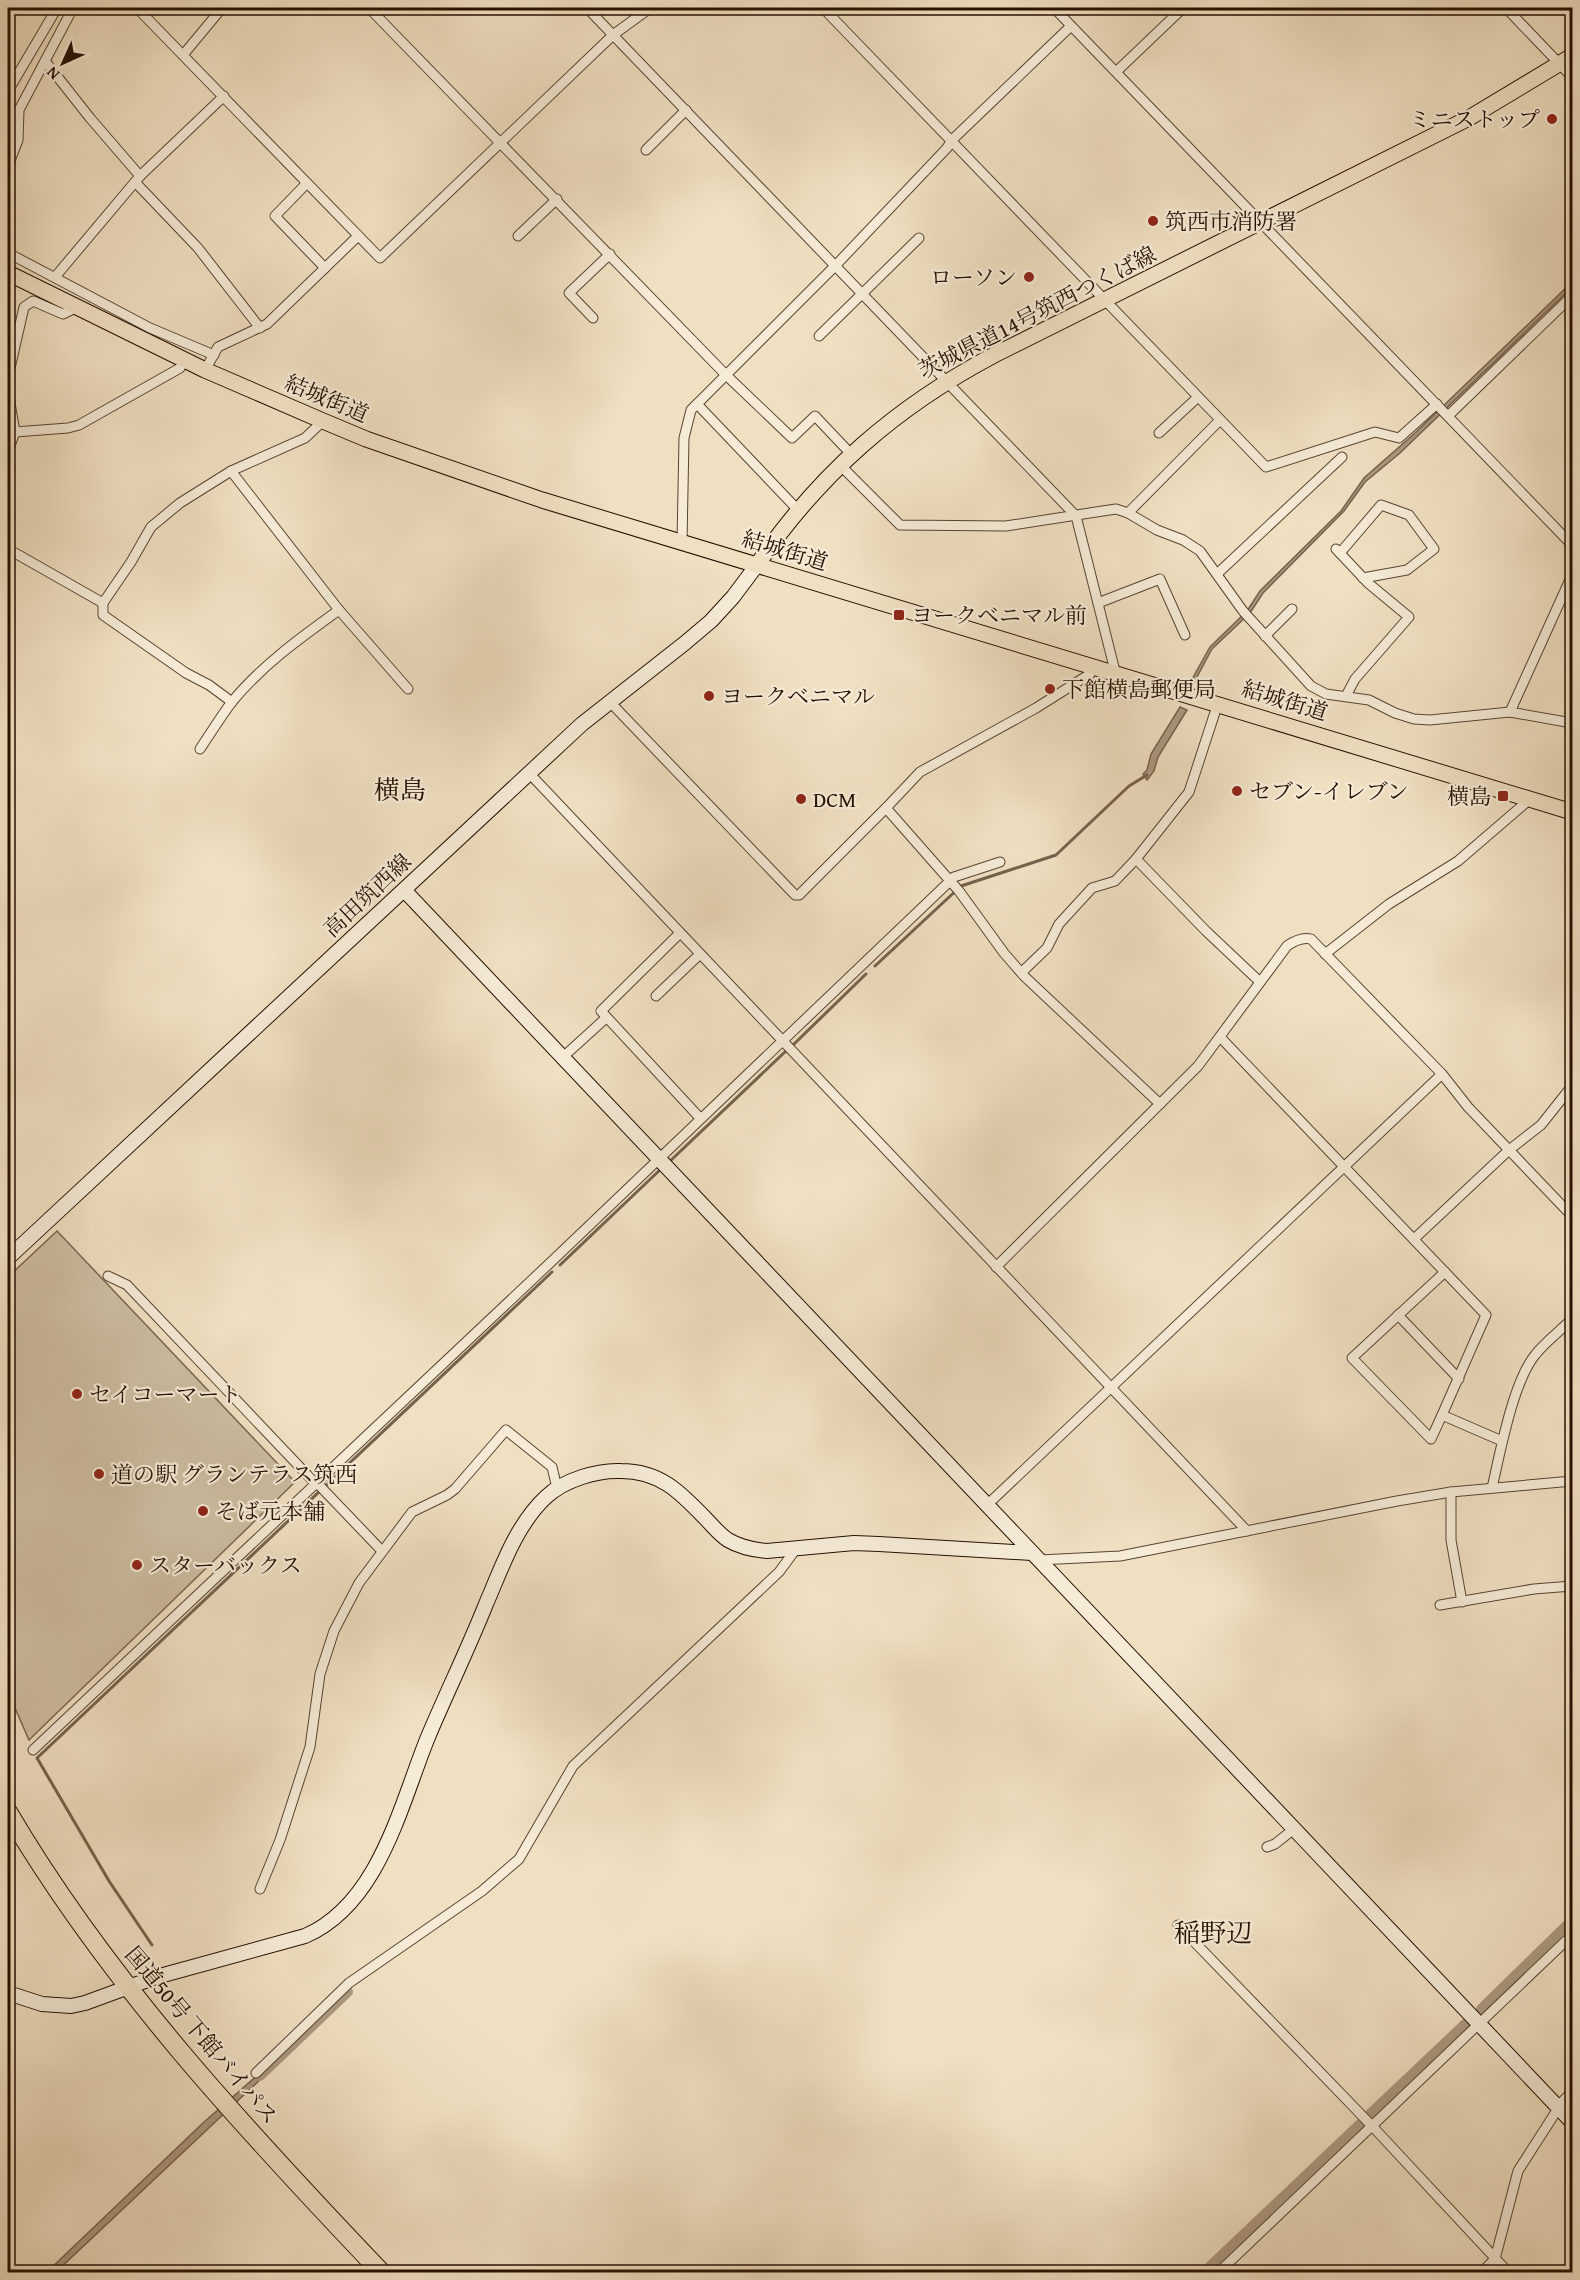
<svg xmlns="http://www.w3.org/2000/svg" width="1580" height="2280" font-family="'Gentium Book Plus','Noto Serif JP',serif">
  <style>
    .green { fill: #cdbda1; stroke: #796651; stroke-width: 1.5 }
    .water { fill: #ab9980; stroke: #75624d; stroke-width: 1.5 }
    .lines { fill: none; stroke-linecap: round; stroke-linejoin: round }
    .stream { stroke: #75624d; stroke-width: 3 }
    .canal { stroke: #ab9980; stroke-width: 10 }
    .street-casing { stroke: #584431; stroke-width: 11 }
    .secondary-casing { stroke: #251001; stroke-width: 16 }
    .primary-casing { stroke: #251001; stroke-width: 17 }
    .highway-casing { stroke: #251001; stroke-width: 20 }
    .street { stroke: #f5ebd7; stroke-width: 9 }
    .secondary { stroke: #f5ebd7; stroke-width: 14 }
    .primary { stroke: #f0e0c2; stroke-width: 15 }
    .highway { stroke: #f0e0c2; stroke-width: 18 }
    .poi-dot { fill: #8f2418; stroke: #f5ebd7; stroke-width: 2 }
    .labels { text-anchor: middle; stroke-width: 4.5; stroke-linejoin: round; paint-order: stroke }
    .poi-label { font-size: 22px; fill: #251001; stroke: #f5ebd7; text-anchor: start }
    .street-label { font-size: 22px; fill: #251001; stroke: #f5ebd7 }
    .quarter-label { font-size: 26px; fill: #251001; stroke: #f5ebd7 }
  </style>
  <rect width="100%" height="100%" fill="#f0e0c2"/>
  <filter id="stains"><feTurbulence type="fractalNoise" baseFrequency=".00333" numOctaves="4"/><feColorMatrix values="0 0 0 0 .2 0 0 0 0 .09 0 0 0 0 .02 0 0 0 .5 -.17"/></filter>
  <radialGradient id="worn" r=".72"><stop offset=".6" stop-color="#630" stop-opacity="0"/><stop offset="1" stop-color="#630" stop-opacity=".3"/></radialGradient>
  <polygon class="green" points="57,1231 295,1482 29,1740 8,1692 8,1277"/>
  <g class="water">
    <polygon points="1572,282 1572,287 1400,453 1365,482 1344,511 1263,593 1250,613 1212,649 1197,677 1197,683 1191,681 1210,647 1247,611 1260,591 1341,511 1364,478 1415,433"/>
    <polygon points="1180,707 1187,710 1158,757 1154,771 1147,780 1143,774 1147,770 1151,754"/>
    <polygon points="260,2073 263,2077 56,2272 47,2272 203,2123"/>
  </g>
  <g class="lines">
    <g class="stream">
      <polyline points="875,966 961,886 1056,855 1129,786 1147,775"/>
      <polyline points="793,1045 866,974"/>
      <polyline points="668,1163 787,1050"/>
      <polyline points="560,1265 663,1167"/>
      <polyline points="152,1945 109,1881 37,1758 552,1272"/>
    </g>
    <g class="canal">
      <polyline points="1481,2009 1572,1920"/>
      <polyline points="260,2076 348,1992"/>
      <polyline points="1369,2115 1465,2024"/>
      <polyline points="1204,2272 1360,2124"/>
    </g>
    <g class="street-casing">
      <g id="street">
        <polyline points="137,8 380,258 613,35 650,8"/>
        <polyline points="369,8 725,374 792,438 815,416 851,454"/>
        <polyline points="587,8 1076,516 1116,675"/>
        <polyline points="823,8 1266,467 1375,432 1399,438 1437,404"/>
        <polyline points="1054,8 1572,545"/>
        <polyline points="1506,8 1572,77"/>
        <polyline points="183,55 222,8"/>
        <polyline points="45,61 90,118 140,176"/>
        <polyline points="1117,71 1183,8"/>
        <polyline points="8,91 57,8"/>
        <polyline points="646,150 686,110"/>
        <polyline points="8,166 18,140 19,110 73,8"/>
        <polyline points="135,182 198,248 260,328"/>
        <polyline points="307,183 275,216 325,268"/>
        <polyline points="518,236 557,199"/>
        <polyline points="8,253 150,328 214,355"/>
        <polyline points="55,277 140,176 224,96"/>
        <polyline points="593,318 569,293 610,254"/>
        <polyline points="819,336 919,238"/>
        <polyline points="205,370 218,347 267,324 358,236"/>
        <polyline points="8,377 24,307 33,301 63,314 78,307"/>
        <polyline points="8,391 15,432 8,451"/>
        <polyline points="697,404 798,510"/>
        <polyline points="1448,416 1572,296"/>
        <polyline points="15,432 68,428 79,425 180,368 184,359"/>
        <polyline points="1159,433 1198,397"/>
        <polyline points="840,465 900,525 1006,526 1096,512 1116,509 1128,513 1157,530 1183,540 1200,551 1243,611 1311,686 1326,694 1369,700 1395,713 1414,719 1430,720 1510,712 1572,723"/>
        <polyline points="231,471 339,610 408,689"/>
        <polyline points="1128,513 1220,420"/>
        <polyline points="682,542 684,438 691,410 836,265 947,148 952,140 1071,26"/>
        <polyline points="8,549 103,603"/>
        <polyline points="1336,549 1368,583 1409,617 1355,679 1346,696"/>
        <polyline points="1340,553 1381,505 1409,515 1434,549 1407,570 1363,578"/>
        <polyline points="1217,574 1342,457"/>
        <polyline points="1098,603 1160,579 1185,635"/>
        <polyline points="1265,636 1292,609"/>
        <polyline points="1093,667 1090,674 1036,708 920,772 886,808 959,891 1004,953 1024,976 1160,1104"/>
        <polyline points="232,702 209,685 186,673 103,615 103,603 131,562 151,527 180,503 231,471 305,438 323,421"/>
        <polyline points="610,702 795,895 799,895 886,808"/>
        <polyline points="1218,703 1189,792 1136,859 1206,931 1260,982"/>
        <polyline points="1510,712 1572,575"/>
        <path d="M200,749C210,734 220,718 231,703C261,666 300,638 339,610"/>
        <polyline points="529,773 1247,1531"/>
        <polyline points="680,933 601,1011 700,1118"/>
        <polyline points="1325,954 1389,904 1458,861 1530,799"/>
        <polyline points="1022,972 1047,948 1059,924 1092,888 1115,881 1136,859"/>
        <polyline points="656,996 700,954"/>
        <polyline points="1220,1037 1486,1315 1442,1415 1502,1441"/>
        <polyline points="563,1057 606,1018"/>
        <polyline points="1414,1239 1509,1150 1541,1125 1572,1086"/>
        <path d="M996,1267L1198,1066L1287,946C1294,941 1302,937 1311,939L1442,1074L1468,1107L1572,1216"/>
        <polyline points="108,1276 127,1285 315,1483"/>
        <polyline points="1398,1315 1459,1379"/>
        <polyline points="1442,1415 1431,1439 1352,1358 1445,1272"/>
        <polyline points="316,1482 382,1551"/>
        <path d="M1492,1488C1500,1453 1513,1382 1535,1355C1545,1342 1560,1331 1572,1319"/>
        <polyline points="1451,1492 1451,1540 1462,1602"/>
        <polyline points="987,1505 1442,1074"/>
        <polyline points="1039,1560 1120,1556 1397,1501 1451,1492 1572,1481"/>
        <polyline points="1440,1605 1534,1589 1572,1586"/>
        <polyline points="33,1750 551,1262 950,881 954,877 1000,862"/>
        <polyline points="1267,1847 1275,1844 1295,1828"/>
        <polyline points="260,1889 280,1840 310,1747 320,1674 334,1631 359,1583 412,1512 447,1495 455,1489 506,1430 552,1467 557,1488"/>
        <polyline points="1178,1925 1373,2127 1508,2272"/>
        <polyline points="256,2073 349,1983 482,1891 519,1859 573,1766 779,1572 796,1549"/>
        <polyline points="1558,2106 1572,2092"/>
        <polyline points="1219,2272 1572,1935"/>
        <polyline points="1482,2272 1495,2259 1518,2171 1559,2107"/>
      </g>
    </g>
    <g class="secondary-casing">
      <g id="secondary">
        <polyline points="404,890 1572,2122"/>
        <polyline points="8,1258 582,724 685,643 711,621 733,597 757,565"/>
        <path d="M8,1993L42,2004L71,2006L85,2003L156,1977L305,1936C379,1904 400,1806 428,1737C447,1692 468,1649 486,1604C502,1567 516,1525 546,1497C564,1480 597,1470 621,1471C660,1471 680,1492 705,1518C713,1526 719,1534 728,1540C740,1547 754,1550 767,1551L854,1543L879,1544L1032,1553"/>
      </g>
    </g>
    <g class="primary-casing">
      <g id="primary">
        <polyline points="8,273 205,370 323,421 366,439 542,500 1572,812"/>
        <path d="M757,565C820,473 896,407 994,355L1469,118L1572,56"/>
      </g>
    </g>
    <g class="highway-casing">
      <path id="highway" d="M8,1812C108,1982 245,2129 381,2272"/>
    </g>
    <use href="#street" class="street"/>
    <use href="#secondary" class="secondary"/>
    <use href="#primary" class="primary"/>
    <use href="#highway" class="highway"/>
  </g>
  <g class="poi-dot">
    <circle cx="1552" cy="119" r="6"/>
    <circle cx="1153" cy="221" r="6"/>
    <circle cx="1029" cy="277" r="6"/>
    <rect x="893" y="609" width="12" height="12" rx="3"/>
    <circle cx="1050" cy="689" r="6"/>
    <circle cx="709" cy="696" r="6"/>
    <circle cx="1237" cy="791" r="6"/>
    <rect x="1497" y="790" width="12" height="12" rx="3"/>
    <circle cx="801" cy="799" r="6"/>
    <circle cx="77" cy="1394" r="6"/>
    <circle cx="99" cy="1474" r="6"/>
    <circle cx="203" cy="1511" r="6"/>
    <circle cx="137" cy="1565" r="6"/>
  </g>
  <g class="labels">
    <g class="poi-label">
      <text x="1540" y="127" text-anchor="end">ミニストップ</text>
      <text x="1165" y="229">筑西市消防署</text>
      <text x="1017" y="285" text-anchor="end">ローソン</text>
      <text x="911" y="623">ヨークベニマル前</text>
      <text x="1062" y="697">下館横島郵便局</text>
      <text x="721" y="704">ヨークベニマル</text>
      <text x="1249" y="799">セブン-イレブン</text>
      <text x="1491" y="804" text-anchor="end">横島</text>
      <text x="813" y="807">DCM</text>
      <text x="89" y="1402">セイコーマート</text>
      <text x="111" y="1482">道の駅 グランテラス筑西</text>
      <text x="215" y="1519">そば元本舗</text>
      <text x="149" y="1573">スターバックス</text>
    </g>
    <g class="street-label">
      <text transform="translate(1037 312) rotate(-27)" y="8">茨城県道14号筑西つくば線</text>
      <text transform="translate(327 398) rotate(23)" y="8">結城街道</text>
      <text transform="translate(785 550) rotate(17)" y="8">結城街道</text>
      <text transform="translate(1285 700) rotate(17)" y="8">結城街道</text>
      <text transform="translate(367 895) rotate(-43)" y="8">高田筑西線</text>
      <text transform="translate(202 2035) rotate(50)" y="8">国道50号 下館バイパス</text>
    </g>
    <g class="quarter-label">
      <text x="400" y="799">横島</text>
      <text x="1213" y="1942">稲野辺</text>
    </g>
  </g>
  <rect width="1580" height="2280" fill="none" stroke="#f0e0c2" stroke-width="30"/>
  <rect x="9" y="9" width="1562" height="2262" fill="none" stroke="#251001" stroke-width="3"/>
  <rect x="15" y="15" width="1550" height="2250" fill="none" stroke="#251001" stroke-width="1.5"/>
  <g transform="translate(63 63) rotate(225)" stroke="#f5ebd7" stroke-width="4.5" paint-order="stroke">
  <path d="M0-4.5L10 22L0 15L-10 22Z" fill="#251001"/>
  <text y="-9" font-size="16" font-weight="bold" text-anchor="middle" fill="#251001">N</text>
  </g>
  <rect width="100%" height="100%" filter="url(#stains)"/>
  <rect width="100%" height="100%" fill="url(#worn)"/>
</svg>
